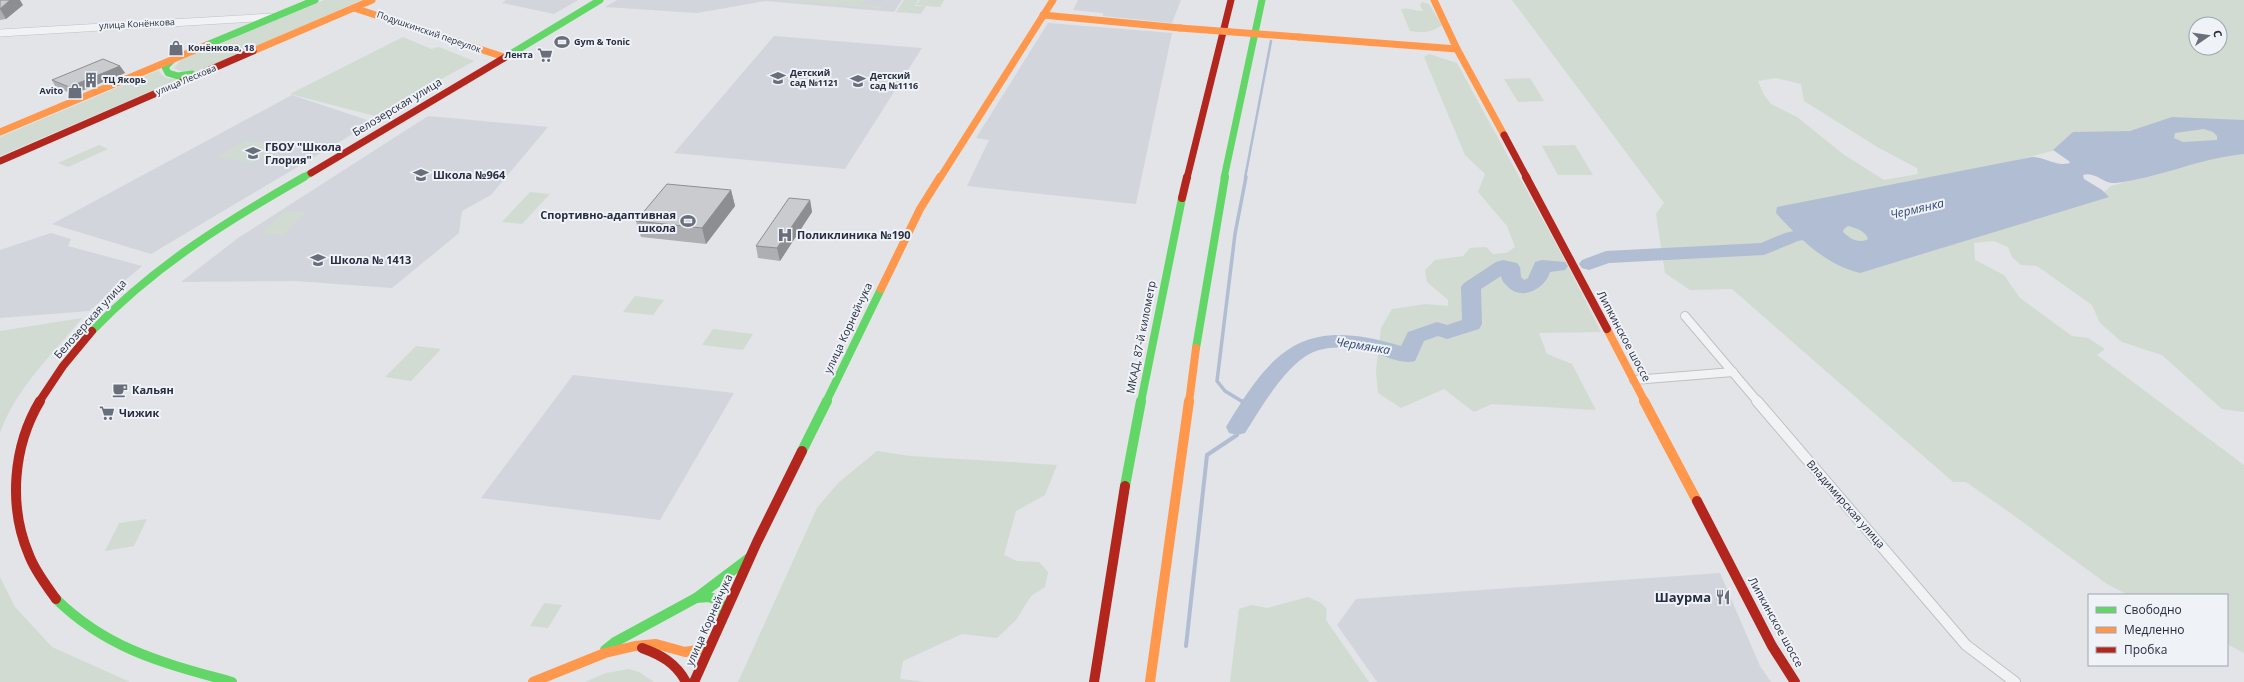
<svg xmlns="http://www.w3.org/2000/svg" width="2244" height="682" font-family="'Open Sans',sans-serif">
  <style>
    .built { fill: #d2d5dc }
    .green { fill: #d1dbd2; fill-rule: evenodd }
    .water { fill: #b0bdd3; fill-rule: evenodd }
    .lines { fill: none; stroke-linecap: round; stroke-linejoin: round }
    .stream-far2 { stroke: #b0bdd3; stroke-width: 2.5 }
    .stream-far1 { stroke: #b0bdd3; stroke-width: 3.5 }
    .stream { stroke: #b0bdd3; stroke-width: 4 }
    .river { fill: #b0bdd3; fill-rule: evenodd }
    .street-far2-casing { stroke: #bfc1c5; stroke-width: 8 }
    .street-far1-casing { stroke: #bfc1c5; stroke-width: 10 }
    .street-casing { stroke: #bfc1c5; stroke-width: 12 }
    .street-far2 { stroke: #f1f2f4; stroke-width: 7 }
    .street-far1 { stroke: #f1f2f4; stroke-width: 8 }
    .street { stroke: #f1f2f4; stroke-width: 10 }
    .fast-far2 { stroke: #63d668; stroke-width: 7 }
    .fast-far1 { stroke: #63d668; stroke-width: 8 }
    .fast { stroke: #63d668; stroke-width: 10 }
    .slow-far2 { stroke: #ff974d; stroke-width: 7 }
    .slow-far1 { stroke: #ff974d; stroke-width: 8 }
    .slow { stroke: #ff974d; stroke-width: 10 }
    .jam-far2 { stroke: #b3261e; stroke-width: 7 }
    .jam-far1 { stroke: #b3261e; stroke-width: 8 }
    .jam { stroke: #b3261e; stroke-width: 10 }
    .slow-bridge { stroke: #ff974d; stroke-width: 7 }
    .wall { fill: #adafb2 }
    .shaded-wall { fill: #8d8e91 }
    .building { fill: #c9cbcf; stroke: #8d8e91 }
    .labels { text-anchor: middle; stroke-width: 4; stroke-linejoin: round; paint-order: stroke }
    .far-street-label { font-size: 9px; fill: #282e41; stroke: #eff2f7 }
    .far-poi-label { font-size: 9px; font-weight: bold; fill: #282e41; stroke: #eff2f7; text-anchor: start }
    .street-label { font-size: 11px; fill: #282e41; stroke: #eff2f7 }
    .poi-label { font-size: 11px; font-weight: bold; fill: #282e41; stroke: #eff2f7; text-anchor: start }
    .water-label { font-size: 12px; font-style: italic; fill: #314976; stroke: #eff2f7 }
    .near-poi-label { font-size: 13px; font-weight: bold; fill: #282e41; stroke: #eff2f7; text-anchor: end }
  </style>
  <rect width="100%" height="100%" fill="#e2e4e7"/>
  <g class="built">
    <polygon points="506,0 578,0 554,14 502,3"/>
    <polygon points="617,0 902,0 894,12 766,1 697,13 605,7"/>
    <polygon points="1078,0 1181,0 1172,23 1103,16 1103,13 1073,10"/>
    <polygon points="1048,23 1172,33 1136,204 967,186 989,140 976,138"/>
    <polygon points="774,36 922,48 845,169 674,153"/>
    <polygon points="292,95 373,122 151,254 52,224"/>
    <polygon points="428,116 548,127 491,195 462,211 459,233 392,288 296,281 181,282 238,238"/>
    <polygon points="51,233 71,239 68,246 142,266 89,311 0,318 0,250"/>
    <polygon points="573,375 734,393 660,520 481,498"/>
    <polygon points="1720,573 1760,666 1771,682 1377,682 1337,625 1356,599"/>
  </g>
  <g class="green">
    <polygon points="324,0 362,0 199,71 183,72 174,68 181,60"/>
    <polygon points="779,0 867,0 860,4 884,6 882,9"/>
    <polygon points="904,0 918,0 915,6 926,6 921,14 896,12"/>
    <polygon points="920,0 944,0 940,7 916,5"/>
    <path d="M1512,0H2244V121L2129,131L2010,162L1843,197L1839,263L2104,192L2111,186L2244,149V412L2222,409L2162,355L2122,342L2100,323L2092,305L2037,266L2021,265L2012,257L2008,247L1994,241L1974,243L1975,260L2004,275L2020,298L2072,336L2088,338L2105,349L2097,355L2244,465V653L2227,644V595H2128L2107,584L2009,512L1966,482H1953L1732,289L1690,290L1665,273L1656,214L1664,203ZM2196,24H2220V48H2196ZM1776,78L1801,84L1804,101L1879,148L1917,168L1918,174L1884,180L1843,154L1797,117L1771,104L1764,95L1758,81Z"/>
    <path d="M1422,2L1429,4L1442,25C1431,33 1423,33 1410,31L1401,9C1409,7 1415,11 1423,11L1420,5Z"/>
    <polygon points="403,37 431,49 439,47 474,61 375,116 290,94"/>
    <polygon points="1429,54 1457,63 1568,266 1601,332 1539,333 1547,354 1572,364 1596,410 1492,404 1474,412 1444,389 1401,408 1378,393 1376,371 1381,328 1392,309 1426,304 1448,306 1448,300 1427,282 1425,270 1435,260 1463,256 1470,248 1486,247 1493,254 1506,253 1515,247 1507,226 1478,192 1485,174 1465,155 1424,57"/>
    <path d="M159,70C162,79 171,79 179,79L0,156V137Z"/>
    <polygon points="1530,78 1544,101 1518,102 1504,79"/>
    <polygon points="2204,127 2216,129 2226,143 2185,144 2167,135 2171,130"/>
    <polygon points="248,140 280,147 250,164 217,156"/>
    <polygon points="99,145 108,149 68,167 58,163"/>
    <polygon points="1575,145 1593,175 1558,175 1542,146"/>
    <polygon points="530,192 550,194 522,224 502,222"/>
    <polygon points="284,211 307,212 283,235 260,234"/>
    <polygon points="1856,225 1875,238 1863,244 1838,235 1840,226"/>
    <polygon points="635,296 664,300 653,315 623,312"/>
    <path d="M82,318C53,354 15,389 0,433V331Z"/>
    <polygon points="713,329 753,334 743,350 702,345"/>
    <polygon points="416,346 441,349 411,381 385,377"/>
    <polygon points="877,451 910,456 1057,465 1045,495 1016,511 1004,555 1017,561 1039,562 1048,572 1045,587 1031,596 1016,620 997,638 962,634 903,661 900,679 926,682 738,682 817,508 838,483"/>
    <polygon points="147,519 134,546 105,551 119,523"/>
    <polygon points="0,577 15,607 52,647 130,682 0,682"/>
    <polygon points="1308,597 1321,603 1327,609 1326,620 1369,682 1230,682 1239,609 1252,605 1267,608"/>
    <polygon points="544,603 562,605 548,628 530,626"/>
    <polygon points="629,669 639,672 654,682 585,682 606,673"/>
  </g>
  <path class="water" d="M2172,117L2244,120V154C2200,158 2159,178 2115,183C2103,184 2096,171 2083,175L2084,179L2102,190L2109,197L1860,273C1826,265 1799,238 1776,213L1777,207L2032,157C2046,157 2055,167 2070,163L2069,161L2053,150L2073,132L2130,131ZM2204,129L2213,132L2217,136V140L2183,142L2174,138L2175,133ZM1848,226C1856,228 1866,231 1868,239C1859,244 1850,239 1843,232L1844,229Z"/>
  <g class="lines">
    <polyline class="stream-far2" points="1245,178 1271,41"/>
    <polyline class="stream-far1" points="1243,402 1225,391 1217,381 1235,234 1246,177"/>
    <g class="stream">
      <polyline points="1242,401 1251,406"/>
      <polyline points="1186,646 1207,455 1237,435 1237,427"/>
    </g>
    <g class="river">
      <polygon points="1825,224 1832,226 1834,230 1832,234 1798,241 1764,255 1609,263 1589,270 1582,268 1579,264 1582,260 1606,251 1761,243 1785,233"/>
      <path d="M1503,260L1517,263L1520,267L1521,277L1524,280L1528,278L1535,262L1542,260L1565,262L1568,266L1565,270L1550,272C1545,289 1522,301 1508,287C1504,283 1502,281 1501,276L1481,289L1482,324L1479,329L1447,339L1438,336L1424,341L1415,361C1400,365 1385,355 1371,352C1355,348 1335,345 1319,350C1288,359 1262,407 1245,433L1237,435L1229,433L1226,427C1274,346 1305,317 1401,346L1408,332L1437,322L1447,325L1462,320L1461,287L1464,283L1496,262Z"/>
    </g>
    <g class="street-far2-casing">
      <polyline id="street-far2" points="0,33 273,17"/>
    </g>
    <g class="street-far1-casing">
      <g id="street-far1">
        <polyline points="1685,316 1758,402"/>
        <polyline points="1634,380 1733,372"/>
      </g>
    </g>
    <g class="street-casing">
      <polyline id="street" points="1757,401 1966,645 2015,682"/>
    </g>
    <use href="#street-far2" class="street-far2"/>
    <use href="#street-far1" class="street-far1"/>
    <use href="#street" class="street"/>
    <g class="fast-far2">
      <polyline points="207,45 315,0"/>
      <polyline points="504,58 600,0"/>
      <polyline points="171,61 165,67 168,73 178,76 192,74"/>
      <polyline points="302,178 311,173"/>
      <polyline points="1224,178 1262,0"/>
    </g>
    <g class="fast-far1">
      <path d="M92,331C154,266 227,221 304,177"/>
      <polyline points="1196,348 1225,177"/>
      <polyline points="826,402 881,289"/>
      <polyline points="1141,402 1182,198"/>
    </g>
    <g class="fast">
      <polyline points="802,451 827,401"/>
      <polyline points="1125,486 1141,401"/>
      <polyline points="696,598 709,597 720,601 723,616"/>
      <path d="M56,599C108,650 164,663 232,682"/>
      <polyline points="605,650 615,642 696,598 749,558"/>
    </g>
    <g class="slow-far2">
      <polyline points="1434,0 1457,49 1504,135"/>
      <polyline points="354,8 504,57"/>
      <polyline points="1043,15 1180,28"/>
      <polyline points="1299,37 1457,49"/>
      <polyline points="253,51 372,0"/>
      <polyline points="0,132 207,45"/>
      <polyline points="940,178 1053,0"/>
    </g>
    <g class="slow-far1">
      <polyline points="881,289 920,209 940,177"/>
      <polyline points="1607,329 1645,402"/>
      <polyline points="1189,402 1196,348"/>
    </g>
    <g class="slow">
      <polyline points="1644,401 1697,501"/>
      <polyline points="533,682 605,653 635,646 656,644 685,652 709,648"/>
      <polyline points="1150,682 1189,401"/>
    </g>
    <g class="jam-far2">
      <polyline points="1504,135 1527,178"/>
      <polyline points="0,161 253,51"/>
      <polyline points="311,173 504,58"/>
      <polyline points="1187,178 1231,0"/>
    </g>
    <g class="jam-far1">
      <polyline points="1526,177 1607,329"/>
      <polyline points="1182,198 1187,177"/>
      <polyline points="39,402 63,366 92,331"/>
    </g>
    <g class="jam">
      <path d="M40,401C13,446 8,506 29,555C35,571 46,585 56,599"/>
      <polyline points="1697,501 1772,646 1795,682"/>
      <path d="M642,648C661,655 676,663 686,682"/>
      <polyline points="694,682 757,542 802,451"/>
      <polyline points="1094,682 1125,486"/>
    </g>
    <polyline class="slow-bridge" points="1180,28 1299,37"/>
  </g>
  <g class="wall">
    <polygon points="0,0 23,5 6,19 0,20"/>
    <polygon points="120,66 125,73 74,94 56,88 52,80"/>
    <polygon points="731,190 735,206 706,244 641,237 636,221"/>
    <polygon points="810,200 812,212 780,261 758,258 756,246"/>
  </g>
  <g class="shaded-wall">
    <polygon points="10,0 20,0 23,5 6,19 0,9"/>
    <polygon points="120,66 125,73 74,94 69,87"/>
    <polygon points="731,190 735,206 706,244 702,228"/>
    <polygon points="810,200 812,212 780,261 777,248"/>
  </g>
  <g class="building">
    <polygon points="0,0 10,0 0,9"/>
    <polygon points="103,59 120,66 69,87 52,80"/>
    <polygon points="667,184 731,190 702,228 636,221"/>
    <polygon points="789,198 810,200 777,248 756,246"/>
  </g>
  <defs>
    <g id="stadium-bare" transform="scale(1.2)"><path d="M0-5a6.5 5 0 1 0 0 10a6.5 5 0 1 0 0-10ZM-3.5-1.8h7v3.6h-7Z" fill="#696e7b" stroke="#eff2f7" stroke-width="2.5" paint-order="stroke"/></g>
    <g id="shop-bare" transform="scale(1.2)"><path d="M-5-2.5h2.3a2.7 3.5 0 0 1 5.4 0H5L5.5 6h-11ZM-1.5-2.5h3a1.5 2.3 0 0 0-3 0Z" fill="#696e7b" stroke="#eff2f7" stroke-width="2.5" paint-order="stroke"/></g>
    <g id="supermarket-bare" transform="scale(1.2)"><path d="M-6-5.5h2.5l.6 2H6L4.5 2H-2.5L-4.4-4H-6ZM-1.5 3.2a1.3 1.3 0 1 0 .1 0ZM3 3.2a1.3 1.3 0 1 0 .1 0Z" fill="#696e7b" stroke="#eff2f7" stroke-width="2.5" paint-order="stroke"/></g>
    <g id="school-bare" transform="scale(1.2)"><path d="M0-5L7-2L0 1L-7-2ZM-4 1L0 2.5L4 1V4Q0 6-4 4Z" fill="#696e7b" stroke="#eff2f7" stroke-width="2.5" paint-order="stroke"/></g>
    <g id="building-bare" transform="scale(1.2)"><path d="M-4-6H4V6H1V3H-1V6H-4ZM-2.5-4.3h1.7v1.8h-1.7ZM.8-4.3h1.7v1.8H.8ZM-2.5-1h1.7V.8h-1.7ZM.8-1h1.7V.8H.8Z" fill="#696e7b" stroke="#eff2f7" stroke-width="2.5" paint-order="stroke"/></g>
    <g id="hospital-bare" transform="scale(1.2)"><path d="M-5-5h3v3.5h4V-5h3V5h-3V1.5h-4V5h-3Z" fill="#696e7b" stroke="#eff2f7" stroke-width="2.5" paint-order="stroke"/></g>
    <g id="cafe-bare" transform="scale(1.2)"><path d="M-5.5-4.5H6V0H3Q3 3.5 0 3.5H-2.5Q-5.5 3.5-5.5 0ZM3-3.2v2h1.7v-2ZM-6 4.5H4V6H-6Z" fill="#696e7b" stroke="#eff2f7" stroke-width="2.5" paint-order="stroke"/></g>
    <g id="restaurant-bare" transform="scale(1.2)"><path d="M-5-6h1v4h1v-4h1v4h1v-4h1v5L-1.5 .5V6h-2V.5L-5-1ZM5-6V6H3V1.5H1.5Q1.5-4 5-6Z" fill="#696e7b" stroke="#eff2f7" stroke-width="2.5" paint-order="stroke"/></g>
  </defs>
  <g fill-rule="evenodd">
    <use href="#stadium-bare" x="562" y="42"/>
    <use href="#shop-bare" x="176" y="48"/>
    <use href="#supermarket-bare" x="545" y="55"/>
    <use href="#school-bare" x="778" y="78"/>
    <use href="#building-bare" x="91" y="80"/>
    <use href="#school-bare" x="858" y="81"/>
    <use href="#shop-bare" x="75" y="91"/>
    <use href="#school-bare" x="253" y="153"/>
    <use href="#school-bare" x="421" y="175"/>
    <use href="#stadium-bare" x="688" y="221"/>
    <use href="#hospital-bare" x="785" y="235"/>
    <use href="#school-bare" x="318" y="260"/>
    <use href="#cafe-bare" x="120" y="390"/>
    <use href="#supermarket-bare" x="107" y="413"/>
    <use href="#restaurant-bare" x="1723" y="597"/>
  </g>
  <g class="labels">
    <g class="far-street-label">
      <text transform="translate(137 24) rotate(-3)" y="3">улица Конёнкова</text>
      <text transform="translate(429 32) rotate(19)" y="3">Подушкинский переулок</text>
      <text transform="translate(186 80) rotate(-23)" y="3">улица Лескова</text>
    </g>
    <g class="far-poi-label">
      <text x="574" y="45">Gym &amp; Tonic</text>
      <text x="188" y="51">Конёнкова, 18</text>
      <text x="533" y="58" text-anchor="end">Лента</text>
      <text x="790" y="76">Детский<tspan x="790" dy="10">сад №1121</tspan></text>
      <text x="870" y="79">Детский<tspan x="870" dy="10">сад №1116</tspan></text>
      <text x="103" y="83">ТЦ Якорь</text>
      <text x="63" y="94" text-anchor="end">Avito</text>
    </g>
    <g class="street-label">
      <text transform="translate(397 107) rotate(-31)" y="4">Белозерская улица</text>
      <text transform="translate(90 319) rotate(-48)" y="4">Белозерская улица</text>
      <text transform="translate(848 328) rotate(-65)" y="4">улица Корнейчука</text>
      <text transform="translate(1624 336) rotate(62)" y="4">Липкинское шоссе</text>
      <text transform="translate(1141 337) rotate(-79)" y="4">МКАД, 87-й километр</text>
      <text transform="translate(1846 504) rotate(49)" y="4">Владимирская улица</text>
      <text transform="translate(709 620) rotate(-66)" y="4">улица Корнейчука</text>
      <text transform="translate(1776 622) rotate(61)" y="4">Липкинское шоссе</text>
    </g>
    <g class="poi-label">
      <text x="265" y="151">ГБОУ "Школа<tspan x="265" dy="13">Глория"</tspan></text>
      <text x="433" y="179">Школа №964</text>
      <text x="676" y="219" text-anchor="end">Спортивно-адаптивная<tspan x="676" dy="13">школа</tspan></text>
      <text x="797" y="239">Поликлиника №190</text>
      <text x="330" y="264">Школа № 1413</text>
      <text x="132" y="394">Кальян</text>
      <text x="119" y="417">Чижик</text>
    </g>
    <g class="water-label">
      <text transform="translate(1917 209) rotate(-13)" y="4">Чермянка</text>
      <text transform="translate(1363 346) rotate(9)" y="4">Чермянка</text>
    </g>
    <g class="near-poi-label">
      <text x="1711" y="602">Шаурма</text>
    </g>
  </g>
  <rect x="2088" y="594" width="140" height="72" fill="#eff2f7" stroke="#9fa4ae"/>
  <rect x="2096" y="607" width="20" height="6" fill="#63d668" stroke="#9fa4ae"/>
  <text x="2124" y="614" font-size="12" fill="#282e41">Свободно</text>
  <rect x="2096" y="627" width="20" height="6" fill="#ff974d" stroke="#9fa4ae"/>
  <text x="2124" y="634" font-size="12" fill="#282e41">Медленно</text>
  <rect x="2096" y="647" width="20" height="6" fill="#b3261e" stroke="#9fa4ae"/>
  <text x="2124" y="654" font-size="12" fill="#282e41">Пробка</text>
  <g transform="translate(2208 36) rotate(77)"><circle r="19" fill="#eff2f7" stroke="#9fa4ae"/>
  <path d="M0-3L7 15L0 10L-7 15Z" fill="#696e7b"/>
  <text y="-6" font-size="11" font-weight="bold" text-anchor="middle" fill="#282e41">С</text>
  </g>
</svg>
